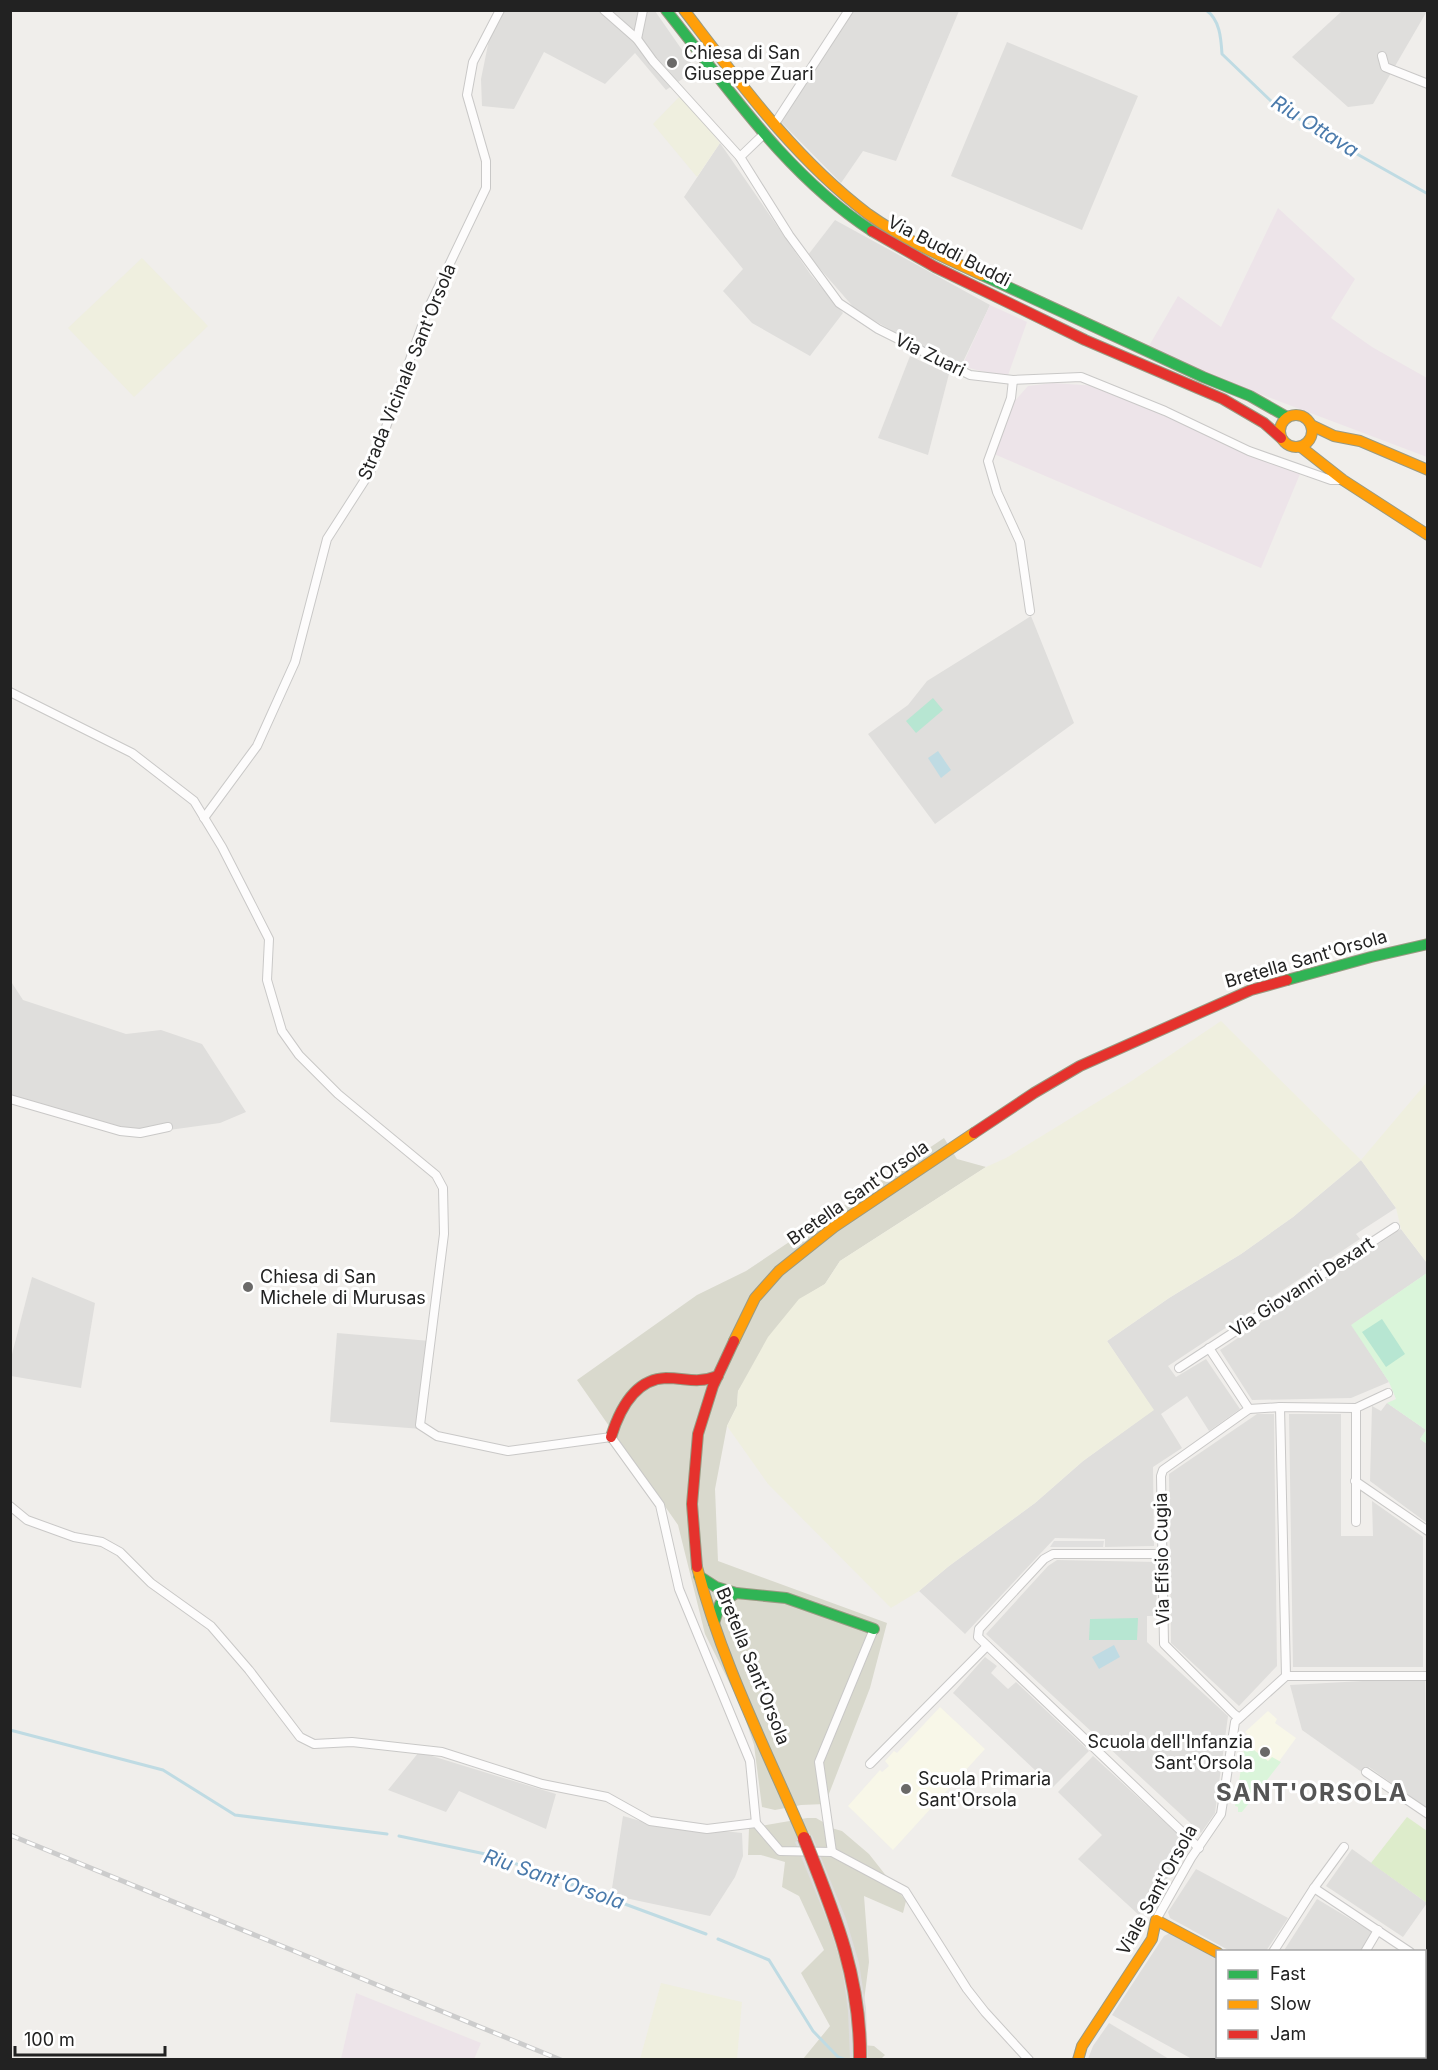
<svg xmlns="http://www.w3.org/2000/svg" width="1438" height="2070" font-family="Inter,sans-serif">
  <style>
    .residential { fill: #dfdedc }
    .industrial { fill: #ede4e9 }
    .education { fill: #f8f7e8 }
    .construction { fill: #d9d9cd }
    .farmland { fill: #efefdf }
    .grass { fill: #ddeccb }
    .park { fill: #daf5da }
    .pitch { fill: #b7e6d2 }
    .parking { fill: #e0dfde }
    .water { fill: #bfdbe3 }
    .pier { fill: #dedddd }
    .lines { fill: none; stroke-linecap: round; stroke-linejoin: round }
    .stream { stroke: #bfdbe3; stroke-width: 3 }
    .street-casing { stroke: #c9c8c7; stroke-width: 10 }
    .fast-casing { stroke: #999a82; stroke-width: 12 }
    .slow-casing { stroke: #999a82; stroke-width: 12 }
    .jam-casing { stroke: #999a82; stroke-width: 12 }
    .street { stroke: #fdfcfc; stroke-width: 8 }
    .fast { stroke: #30b455; stroke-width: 10 }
    .slow { stroke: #ff9f0a; stroke-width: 10 }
    .jam { stroke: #e5322d; stroke-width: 10 }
    .rail-casing { stroke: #ccc; stroke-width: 5 }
    .rail { stroke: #fff; stroke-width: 3; stroke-dasharray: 9; stroke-linecap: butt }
    .jam-bridge-casing { stroke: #a79c86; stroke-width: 14; stroke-linecap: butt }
    .jam-bridge { stroke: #e5322d; stroke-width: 12 }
    .poi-dot { fill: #6a6968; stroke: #fff; stroke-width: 2 }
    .labels { text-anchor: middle; stroke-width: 6; stroke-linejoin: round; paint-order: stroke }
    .poi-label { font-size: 18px; fill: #222; stroke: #fff; text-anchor: start }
    .street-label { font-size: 18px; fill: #222; stroke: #fff }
    .water-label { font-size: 20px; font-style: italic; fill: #4a7aab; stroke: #fff }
    .district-label { font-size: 24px; font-weight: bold; letter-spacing: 1.5px; fill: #555; stroke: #fff }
  </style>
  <rect width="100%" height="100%" fill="#f0eeeb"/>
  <g class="residential">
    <polygon points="499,10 655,11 696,70 666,90 635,53 605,84 544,52 514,109 482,106 481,79 493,20"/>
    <polygon points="853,11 959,11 896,161 863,151 841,183 780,121"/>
    <polygon points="1342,11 1427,11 1373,104 1348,107 1292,57"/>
    <polygon points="1007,42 1138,96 1082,230 951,176"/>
    <polygon points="720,143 811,275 843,313 810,356 752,323 723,291 743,269 684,197"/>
    <polygon points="835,220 990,305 961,366 952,365 856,310 808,255"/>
    <polygon points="910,356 949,374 928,455 878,438"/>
    <polygon points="1031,616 1074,723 935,824 868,734 908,705 927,681"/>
    <polygon points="10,980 23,1000 126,1034 161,1030 202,1044 246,1112 220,1123 140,1134 11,1103"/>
    <polygon points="1361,1160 1396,1208 1356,1234 1360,1239 1168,1366 1176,1377 1206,1359 1240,1409 1209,1431 1187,1396 1161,1414 1182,1448 1153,1467 1154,1546 1105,1547 1105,1539 1055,1538 965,1634 919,1591 949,1566 1035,1503 1083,1461 1153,1410 1107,1341 1169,1298 1241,1254 1293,1217"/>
    <polygon points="1401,1229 1427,1263 1427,1273 1352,1325 1389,1382 1351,1398 1252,1400 1220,1350"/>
    <polygon points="32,1277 95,1303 81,1388 11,1376 11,1358"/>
    <polygon points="337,1333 430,1341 422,1429 330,1422"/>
    <polygon points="1387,1403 1426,1430 1420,1439 1427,1444 1427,1523 1370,1481 1372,1406 1381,1411"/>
    <polygon points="1257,1414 1274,1414 1277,1666 1239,1706 1171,1643 1169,1474"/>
    <polygon points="1289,1414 1341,1414 1341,1536 1373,1536 1372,1501 1423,1537 1423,1667 1293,1667"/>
    <polygon points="1057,1560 1156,1562 1157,1616 1147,1616 1147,1642 1228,1716 1215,1813 1201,1833 986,1634 1048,1566"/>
    <polygon points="985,1657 997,1666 991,1673 1008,1689 1016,1682 1089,1751 1053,1787 953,1693"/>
    <polygon points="1363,1681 1425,1681 1426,1808 1369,1767 1363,1773 1302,1730 1290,1685"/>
    <polygon points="419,1752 556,1794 546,1829 459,1791 446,1812 388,1790"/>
    <polygon points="1093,1756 1192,1847 1183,1853 1161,1888 1139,1915 1078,1859 1102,1835 1058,1792"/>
    <polygon points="623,1816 644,1822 742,1833 743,1856 735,1877 710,1916 611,1895"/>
    <polygon points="1352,1849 1427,1903 1403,1937 1326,1886"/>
    <polygon points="1196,1869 1288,1918 1266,1951 1230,1951 1170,1918 1168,1912"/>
    <polygon points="1317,1899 1372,1932 1360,1951 1283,1952"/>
    <polygon points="1170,1933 1175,1934 1217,1959 1218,2056 1395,2056 1401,2059 1192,2059 1112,2015 1164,1936"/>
    <polygon points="1109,2023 1169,2059 1088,2059 1093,2046"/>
  </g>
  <g class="industrial">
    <polygon points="1278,208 1355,279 1331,318 1372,347 1427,378 1427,457 1146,351 1178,296 1221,327"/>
    <polygon points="990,305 1027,322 1007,378 962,366"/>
    <polygon points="1053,383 1098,386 1300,474 1261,568 994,454 1013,403 1028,386"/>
    <polygon points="356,1993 481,2043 474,2059 341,2059"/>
  </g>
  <g class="education">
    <polygon points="940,1707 985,1749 893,1850 848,1806 880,1770 882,1772 889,1766 885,1761 894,1751 897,1753"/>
    <polygon points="1268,1711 1277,1719 1275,1723 1296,1738 1242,1812 1238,1812 1238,1807 1235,1806 1246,1736 1248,1735 1245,1732"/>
  </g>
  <g class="construction">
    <polygon points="944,1138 957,1159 986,1167 840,1261 825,1284 799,1300 738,1391 737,1406 727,1426 715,1489 718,1561 887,1623 870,1688 825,1804 801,1805 775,1810 762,1807 754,1745 741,1706 705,1634 678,1525 577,1380 697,1295 746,1271"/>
    <polygon points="807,1818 816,1818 823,1822 824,1826 842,1831 869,1854 906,1901 903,1913 864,1896 869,1962 862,2016 851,2044 874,2046 885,2055 881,2059 803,2059 830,2026 801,1973 824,1950 799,1896 782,1887 785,1862 761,1855 748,1855 749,1828"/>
  </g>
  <g class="farmland">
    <polygon points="681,95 720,143 697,177 653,124"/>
    <polygon points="142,258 208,326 134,397 68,328"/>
    <polygon points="1221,1021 1361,1160 1427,1082 1427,1263 1401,1229 1396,1208 1361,1160 1293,1217 1241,1254 1169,1298 1107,1341 1154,1410 1083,1461 1035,1503 949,1566 919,1591 891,1608 768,1484 727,1426 737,1406 738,1391 768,1337 799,1299 825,1284 840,1261 986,1167 1006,1158 1130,1082"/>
    <polygon points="661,1983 742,2002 737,2059 640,2059"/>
  </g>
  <polygon class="grass" points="1407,1817 1427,1831 1427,1903 1371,1863"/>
  <g class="park">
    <polygon points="1427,1273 1427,1444 1420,1439 1426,1430 1387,1403 1396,1399 1389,1382 1351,1325"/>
    <polygon points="1245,1743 1268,1761 1272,1757 1281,1762 1242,1812 1238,1812 1238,1807 1235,1806"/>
  </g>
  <g class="pitch">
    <polygon points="933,698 943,710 916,733 906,721"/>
    <polygon points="1382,1319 1405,1354 1386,1367 1362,1332"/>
    <polygon points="1138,1618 1137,1640 1089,1640 1090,1619"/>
  </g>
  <polygon class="parking" points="1054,1541 1104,1541 1103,1547 1050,1547"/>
  <g class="water">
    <polygon points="938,751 951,770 941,778 928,758"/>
    <polygon points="1114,1645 1120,1657 1099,1669 1092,1657"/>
  </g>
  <polygon class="pier" points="812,1835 846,1919 859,1963 866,2008 868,2059 850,2059 848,2011 842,1967 829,1925 795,1842"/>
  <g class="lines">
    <g class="stream">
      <path d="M1206,10C1220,20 1221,38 1222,54L1272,102L1341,145L1428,194"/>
      <polyline points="10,1730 163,1770 235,1815 387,1834"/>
      <polyline points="399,1836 495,1856 706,1934"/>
      <polyline points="718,1939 769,1960 813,2031 838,2057 846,2060"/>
    </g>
    <g class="street-casing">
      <g id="street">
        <polyline points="604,10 637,39 643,10"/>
        <polyline points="637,39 653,61 740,157 789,235 839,303 878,329 970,375 1013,380 1081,377 1165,411 1249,451 1331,480 1343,480"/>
        <polyline points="1382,56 1385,67 1428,84"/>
        <polyline points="774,125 849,10"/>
        <polyline points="740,157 764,134"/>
        <polyline points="1013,380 1011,398 988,461 997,492 1020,542 1030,611"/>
        <polyline points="10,692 132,753 194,801 222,847 269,939 267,980 282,1031 299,1055 338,1094 436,1175 443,1188 444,1234 420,1425 437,1436 508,1451 611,1437 660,1505 679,1589 750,1761 756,1823"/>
        <polyline points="204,818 257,746 295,662 327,539 370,472 428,309 486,188 486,161 467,95 473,62 500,10"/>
        <polyline points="10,1099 120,1131 140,1133 168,1127"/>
        <polyline points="1209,1348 1249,1409"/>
        <polyline points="1179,1368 1395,1227"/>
        <polyline points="1280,1407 1286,1676"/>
        <polyline points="1356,1408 1356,1522"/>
        <polyline points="1355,1481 1428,1531"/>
        <polyline points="10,1506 27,1520 74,1537 102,1542 120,1552 151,1583 211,1626 249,1670 300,1737 314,1744 352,1742 442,1752 542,1784 607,1797 650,1821 707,1829 756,1823 780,1851 832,1852 905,1891 967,1989 985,2012 1029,2060"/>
        <polyline points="1162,1554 1053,1554 1044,1559 979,1629 978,1637 1199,1848"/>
        <polyline points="1286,1676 1428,1676"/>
        <polyline points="1238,1717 1234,1714 1164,1644 1161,1476 1163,1470 1249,1409 1280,1407 1356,1408 1388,1393"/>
        <polyline points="870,1764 987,1646"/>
        <polyline points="1366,1772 1428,1814"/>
        <polyline points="832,1852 819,1762 874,1629"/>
        <polyline points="1314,1888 1344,1847"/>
        <polyline points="1156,1920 1191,1858 1221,1814 1235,1722 1286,1676"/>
        <polyline points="1273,1952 1314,1888 1410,1952"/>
        <polyline points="1365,1952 1378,1930"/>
        <polyline points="1424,1961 1428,1963"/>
      </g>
    </g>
    <g class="fast-casing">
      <g id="fast">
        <path d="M666,10C729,89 786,175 872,231"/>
        <polyline points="982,275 1203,377 1250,396 1287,417"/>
        <polyline points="1287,980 1371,957 1428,944"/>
        <polyline points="699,1576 716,1587 736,1593 786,1598 874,1629"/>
        <polyline points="714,1623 720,1604 736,1593"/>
      </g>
    </g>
    <g class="slow-casing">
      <g id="slow">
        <path d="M684,10C740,83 794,158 868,214C903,239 943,257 982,275"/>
        <circle cx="1296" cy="431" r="16"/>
        <polyline points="1311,425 1334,436 1360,441 1428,470"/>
        <polyline points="1301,447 1343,480 1428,535"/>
        <polyline points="734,1341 755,1298 779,1271 834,1227 974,1133"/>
        <path d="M697,1567C721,1661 766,1749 804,1838"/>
        <polyline points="1078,2060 1082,2046 1152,1939 1156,1920 1218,1953"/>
      </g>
    </g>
    <g class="jam-casing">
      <g id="jam">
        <polyline points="872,231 935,267 1085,340 1223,399 1264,423 1281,438"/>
        <polyline points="974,1133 1034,1093 1080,1066 1251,990 1287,980"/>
        <path d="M611,1437C619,1411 634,1379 666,1378C687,1378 696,1384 718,1376"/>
        <polyline points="697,1567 692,1504 698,1434 713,1386 734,1341"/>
        <polyline points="1423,2056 1428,2058"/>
      </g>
    </g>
    <use href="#street" class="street"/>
    <use href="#fast" class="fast"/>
    <use href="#slow" class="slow"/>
    <use href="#jam" class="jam"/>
    <g class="rail-casing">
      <polyline id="rail" points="10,1835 561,2060"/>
    </g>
    <use href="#rail" class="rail"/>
    <g class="jam-bridge-casing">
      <path id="jam-bridge" d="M804,1838C834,1913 861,1977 860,2060"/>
    </g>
    <use href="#jam-bridge" class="jam-bridge"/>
  </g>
  <g class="poi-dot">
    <circle cx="672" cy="63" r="6"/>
    <circle cx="248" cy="1287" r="6"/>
    <circle cx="1265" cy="1752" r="6"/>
    <circle cx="906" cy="1789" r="6"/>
  </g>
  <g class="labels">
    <g class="poi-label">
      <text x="684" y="59">Chiesa di San<tspan x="684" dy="21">Giuseppe Zuari</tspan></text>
      <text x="260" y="1283">Chiesa di San<tspan x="260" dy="21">Michele di Murusas</tspan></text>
      <text x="1253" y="1748" text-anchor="end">Scuola dell'Infanzia<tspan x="1253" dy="21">Sant'Orsola</tspan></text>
      <text x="918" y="1785">Scuola Primaria<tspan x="918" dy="21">Sant'Orsola</tspan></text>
    </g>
    <g class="street-label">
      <text transform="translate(949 251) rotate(27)" y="6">Via Buddi Buddi</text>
      <text transform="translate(930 355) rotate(26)" y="6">Via Zuari</text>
      <text transform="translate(407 372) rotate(-68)" y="6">Strada Vicinale Sant'Orsola</text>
      <text transform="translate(1306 959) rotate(-16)" y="6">Bretella Sant'Orsola</text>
      <text transform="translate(858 1193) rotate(-35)" y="6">Bretella Sant'Orsola</text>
      <text transform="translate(1302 1287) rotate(-33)" y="6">Via Giovanni Dexart</text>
      <text transform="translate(1162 1559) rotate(-91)" y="6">Via Efisio Cugia</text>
      <text transform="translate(753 1666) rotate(68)" y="6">Bretella Sant'Orsola</text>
      <text transform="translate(1157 1890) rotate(-61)" y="6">Viale Sant'Orsola</text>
    </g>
    <g class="water-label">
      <text transform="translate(1315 126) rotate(32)" y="7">Riu Ottava</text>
      <text transform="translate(554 1879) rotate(19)" y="7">Riu Sant'Orsola</text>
    </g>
    <g class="district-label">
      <text x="1312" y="1801">SANT'ORSOLA</text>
    </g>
  </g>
  <rect width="1438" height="2070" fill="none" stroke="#222222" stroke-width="24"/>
  <rect x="1216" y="1950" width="210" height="108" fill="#ffffff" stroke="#a7a7a7" stroke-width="1.5"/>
  <rect x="1228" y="1970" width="30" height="9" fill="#30b455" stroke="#a7a7a7" stroke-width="1.5"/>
  <text x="1270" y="1980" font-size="18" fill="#222222">Fast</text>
  <rect x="1228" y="2000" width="30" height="9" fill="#ff9f0a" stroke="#a7a7a7" stroke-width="1.5"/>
  <text x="1270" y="2010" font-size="18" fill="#222222">Slow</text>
  <rect x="1228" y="2030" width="30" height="9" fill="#e5322d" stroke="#a7a7a7" stroke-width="1.5"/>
  <text x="1270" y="2040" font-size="18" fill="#222222">Jam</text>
  <path d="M15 2046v9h150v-9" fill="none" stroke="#222222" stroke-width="3"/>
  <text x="24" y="2046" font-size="18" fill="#222222" stroke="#ffffff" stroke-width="4.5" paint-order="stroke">100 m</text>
</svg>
